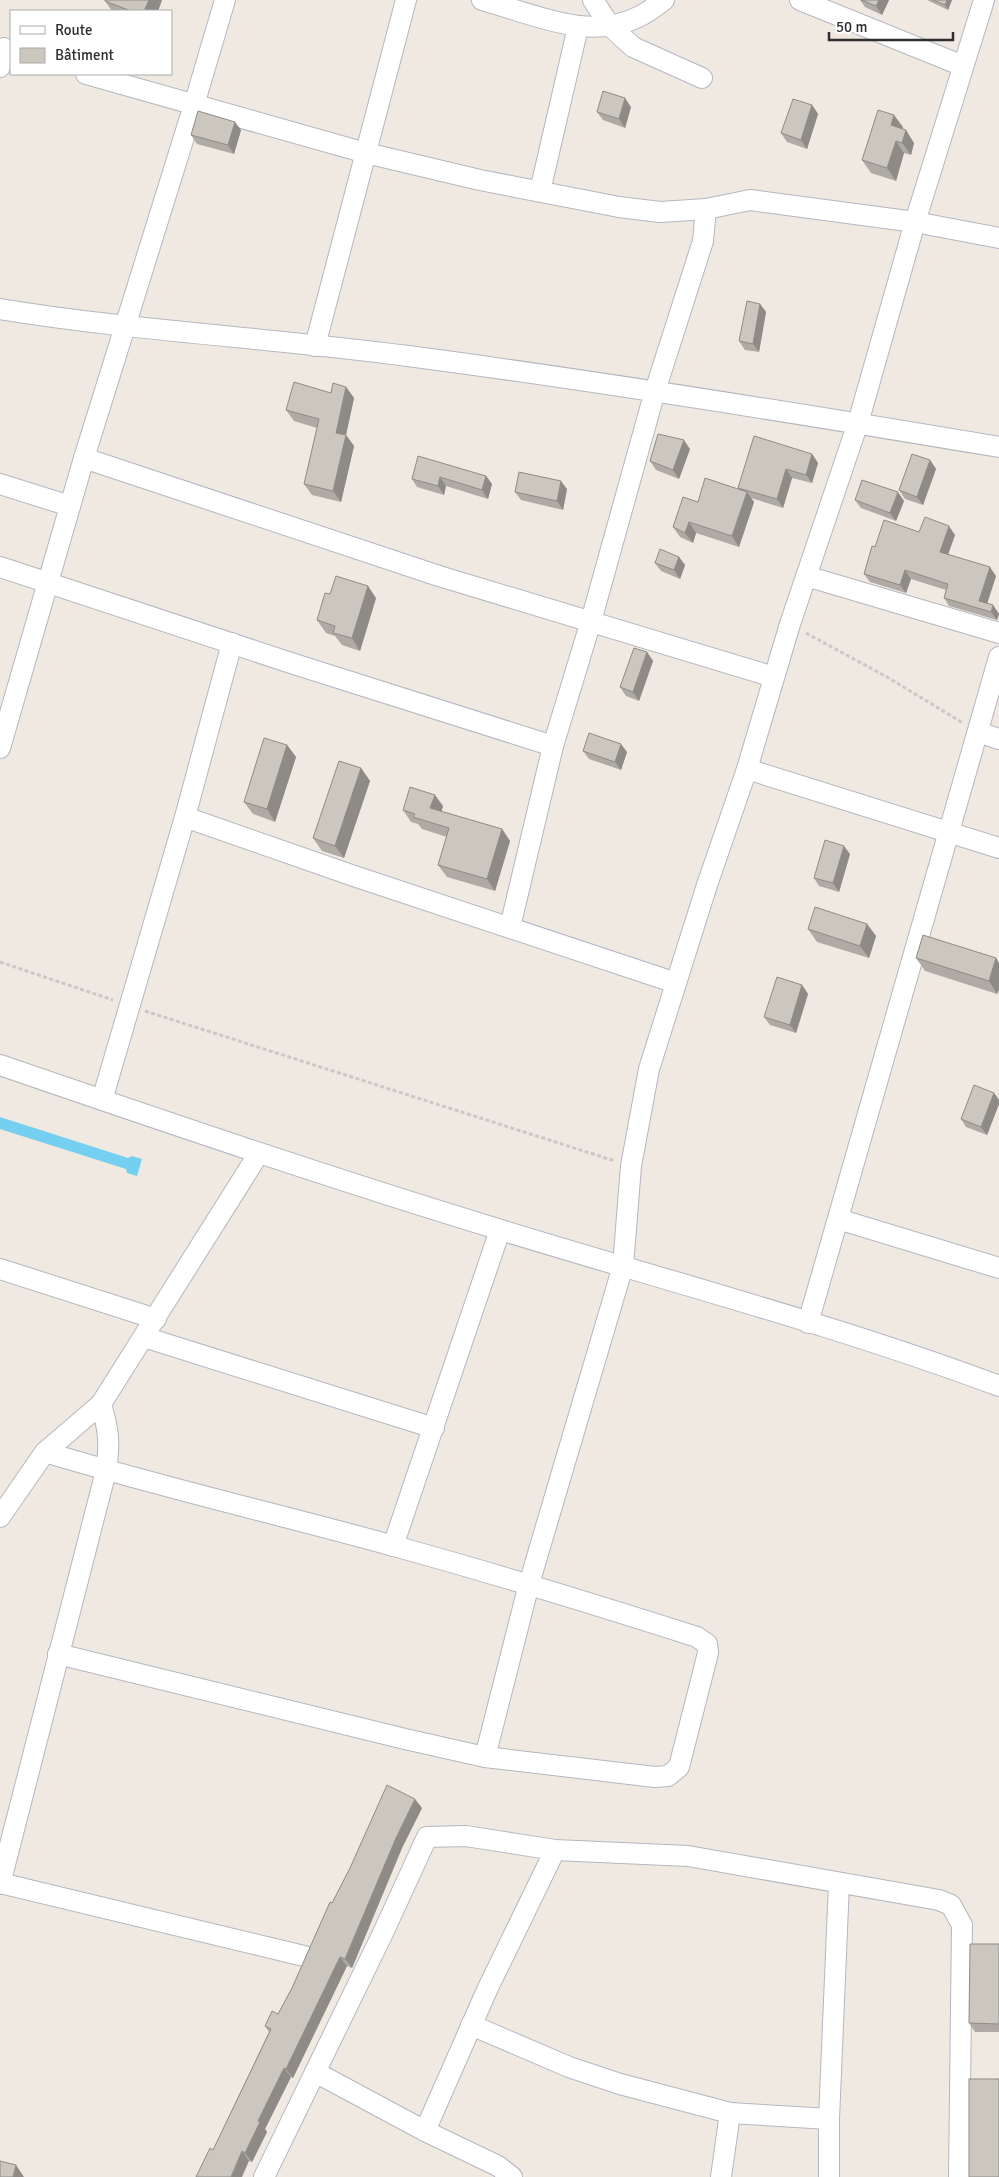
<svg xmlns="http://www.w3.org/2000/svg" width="999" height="2177" font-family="Signika,sans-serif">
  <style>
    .water { fill: #75cff0 }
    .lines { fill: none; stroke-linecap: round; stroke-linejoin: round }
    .minor-casing { stroke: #b4b7c1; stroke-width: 22 }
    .path { stroke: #c9c9c9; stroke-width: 3; stroke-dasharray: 4 2.5; stroke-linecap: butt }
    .minor { stroke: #fff; stroke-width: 20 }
    .wall { fill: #afaba4 }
    .shaded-wall { fill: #8e8b86 }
    .building { fill: #cbc7bf; stroke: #8e8b86 }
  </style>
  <rect width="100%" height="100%" fill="#efe9e1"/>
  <polygon class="water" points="0,1117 128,1158 132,1156 142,1159 137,1176 127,1173 126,1169 0,1129"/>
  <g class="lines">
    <g class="minor-casing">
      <g id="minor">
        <path d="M482,0C531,13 589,42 638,17C647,13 656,6 664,0"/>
        <polyline points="593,0 610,26 633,47 702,78"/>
        <polyline points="800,0 963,66"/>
        <polyline points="0,67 4,48"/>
        <polyline points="86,74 366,153 480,180 619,207 660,212 706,209"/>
        <polyline points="540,191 578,27"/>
        <path d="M0,309C135,331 272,338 408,356C606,382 802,414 999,447"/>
        <polyline points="315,346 406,0"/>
        <polyline points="84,458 439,576 774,677"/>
        <polyline points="0,484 70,506"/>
        <polyline points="0,567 291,663 553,746"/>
        <polyline points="806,576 999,633"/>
        <polyline points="978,732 999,739"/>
        <polyline points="0,748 84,458 194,105 225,0"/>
        <polyline points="747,769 999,848"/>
        <polyline points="185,817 354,876 676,983"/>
        <polyline points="510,927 553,746 591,621 655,391 703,241 706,209 750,200 915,222 999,238"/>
        <path d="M0,1065C166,1122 333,1179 501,1230C667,1281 836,1325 999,1386"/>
        <polyline points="102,1100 185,817 232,643"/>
        <polyline points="838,1219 999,1268"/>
        <polyline points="0,1269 156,1319"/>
        <polyline points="808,1323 999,657"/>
        <polyline points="144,1337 434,1428"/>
        <path d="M45,1452C160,1487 278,1514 394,1546C496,1574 597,1605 697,1637L707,1644L708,1653L679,1767L668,1776L655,1777L485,1757L405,1739L58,1654"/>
        <polyline points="0,1517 45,1452 101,1404"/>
        <polyline points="393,1546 500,1230"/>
        <polyline points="485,1757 529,1584 623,1266 631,1166 649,1069 707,885 747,769 790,624 858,423 915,222 984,0"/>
        <polyline points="0,1883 304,1956"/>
        <path d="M0,1884L106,1471C110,1443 109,1431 101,1404L259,1153"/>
        <polyline points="471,2025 569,2067 620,2084 730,2113 829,2119"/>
        <polyline points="315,2072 425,2131 498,2166 512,2177"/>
        <polyline points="425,2131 487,1990 555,1850"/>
        <polyline points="264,2177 383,1933 427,1837 466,1836 555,1850 688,1856 939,1900 951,1905 962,1925 959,2177"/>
        <polyline points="721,2177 730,2113"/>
        <polyline points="829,2177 829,2119 839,1883"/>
      </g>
    </g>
    <g class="path">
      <polyline points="806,633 887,677 963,723"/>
      <polyline points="0,962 113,1000"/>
      <polyline points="145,1011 615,1161"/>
    </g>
    <use href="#minor" class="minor"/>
  </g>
  <g class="wall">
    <polygon points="105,0 162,0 158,11 112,11 105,1"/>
    <polygon points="860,0 889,0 882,15 865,7"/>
    <polygon points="927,0 952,0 948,10"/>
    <polygon points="812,105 818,114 807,149 787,142 781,133"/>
    <polygon points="631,107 625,128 603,120 597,112"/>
    <polygon points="903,127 902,129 914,143 911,155 904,153 896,181 871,173 862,160"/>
    <polygon points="241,130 234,154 197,144 191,135"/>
    <polygon points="760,304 766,312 759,352 745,350 739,341"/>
    <polygon points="346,387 354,398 346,435 354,446 341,502 312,495 304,484 317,428 294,421 286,410"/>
    <polygon points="690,449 679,479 656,470 650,461"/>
    <polygon points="812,454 818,463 812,483 792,478 783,508 751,498 754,502 739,547 696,533 693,543 680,537 673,527 698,502 740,489 738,488"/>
    <polygon points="930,460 936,469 923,505 905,499 899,490"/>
    <polygon points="486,476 492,484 488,499 446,486 444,495 417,487 412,479"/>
    <polygon points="567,489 563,510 521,500 515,492"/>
    <polygon points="855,500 904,501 896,521 861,508"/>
    <polygon points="919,532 955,535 948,554 996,576 987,604 993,605 999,614 997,620 949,606 944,598 946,590 911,579 906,593 870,582 864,574 875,547"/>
    <polygon points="679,557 685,565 680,579 661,571 655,563"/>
    <polygon points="330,594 376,598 360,651 342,645 335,636 326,633 317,620"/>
    <polygon points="647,652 653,661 639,701 626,696 620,687"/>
    <polygon points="287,745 296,757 275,822 253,814 244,802"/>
    <polygon points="583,751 627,752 621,770 589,759"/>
    <polygon points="361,768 370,781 344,858 322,851 313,838"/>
    <polygon points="443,806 441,812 502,829 510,841 495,891 447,877 438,865 447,837 422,829 418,824 411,822 403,810"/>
    <polygon points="850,854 839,892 819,886 814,878"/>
    <polygon points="867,924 876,936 869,958 817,942 808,929"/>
    <polygon points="916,958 996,958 999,963 999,989 997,994 925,971"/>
    <polygon points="802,985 808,994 796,1033 770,1025 764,1017"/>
    <polygon points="994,1093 999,1100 999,1104 987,1135 966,1127 961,1119"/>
    <polygon points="422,1808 402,1848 352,1968 347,1966 293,2078 291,2077 265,2129 267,2132 252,2162 213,2150 269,2032 265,2026 278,2014 292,1988 332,1903"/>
    <polygon points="999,1944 999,2032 975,2032 969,2023"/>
  </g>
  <g class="shaded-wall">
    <polygon points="149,0 162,0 158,11 144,11"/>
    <polygon points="879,0 889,0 882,15 876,6"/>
    <polygon points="947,0 952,0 948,10 945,5"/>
    <polygon points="625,98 631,107 625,128 619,119"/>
    <polygon points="812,105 818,114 807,149 801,140"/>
    <polygon points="894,115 903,127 900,138 891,125"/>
    <polygon points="235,122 241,130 234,154 228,145"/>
    <polygon points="906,130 914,143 911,155 902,143"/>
    <polygon points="896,141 904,153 896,181 887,168"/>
    <polygon points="760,304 766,312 759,352 753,344"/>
    <polygon points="346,387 354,398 344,444 336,433"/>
    <polygon points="346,435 354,446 341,502 333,491"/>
    <polygon points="684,440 690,449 679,479 673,470"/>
    <polygon points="812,454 818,463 812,483 806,475"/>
    <polygon points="930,460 936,469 923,505 917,497"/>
    <polygon points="786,469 792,478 783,508 777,499"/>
    <polygon points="486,476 492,484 488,499 482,490"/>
    <polygon points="440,477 446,486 444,495 438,486"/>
    <polygon points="561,481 567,489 563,510 557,501"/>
    <polygon points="747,492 754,502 739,547 732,536"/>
    <polygon points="898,492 904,501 896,521 890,513"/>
    <polygon points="689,522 696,533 693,543 685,533"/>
    <polygon points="949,526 955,535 946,560 940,552"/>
    <polygon points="679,557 685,565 680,579 674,570"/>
    <polygon points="990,567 996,576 985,610 979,601"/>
    <polygon points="905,570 911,579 906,593 900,585"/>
    <polygon points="368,586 376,598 360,651 352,638"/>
    <polygon points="993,605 999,614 997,620 991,612"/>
    <polygon points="647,652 653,661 639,701 633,692"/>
    <polygon points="621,744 627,752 621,770 615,762"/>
    <polygon points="287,745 296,757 275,822 267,809"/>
    <polygon points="361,768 370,781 344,858 335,846"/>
    <polygon points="435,795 443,806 439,820 430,808"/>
    <polygon points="502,829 510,841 495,891 487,879"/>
    <polygon points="844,846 850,854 839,892 833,883"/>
    <polygon points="867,924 876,936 869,958 860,946"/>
    <polygon points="996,958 999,963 999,989 997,994 989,981"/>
    <polygon points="802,985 808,994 796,1033 790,1025"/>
    <polygon points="994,1093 999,1100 999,1104 987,1135 981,1127"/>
    <polygon points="415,1799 422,1808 402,1848 352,1968 345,1959 396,1838"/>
    <polygon points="340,1957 347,1966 293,2078 286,2069"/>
    <polygon points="284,2068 291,2077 265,2129 267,2132 252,2162 245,2153 258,2121"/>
    <polygon points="242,2151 249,2161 242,2177 231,2177"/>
    <polygon points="16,2165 24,2177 13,2177"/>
  </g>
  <g class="building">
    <polygon points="105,0 149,0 144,11 131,11 105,1"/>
    <polygon points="861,0 879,0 876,6"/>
    <polygon points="933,0 947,0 945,5"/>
    <polygon points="603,91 625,98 619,119 597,112"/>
    <polygon points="793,99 812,105 801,140 781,133"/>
    <polygon points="878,110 894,115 891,125 906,130 902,143 896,141 887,168 862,160"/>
    <polygon points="198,111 235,122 228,145 191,135"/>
    <polygon points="747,301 760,304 753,344 739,341"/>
    <polygon points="294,382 331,393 333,383 346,387 336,433 346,435 333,491 304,484 319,419 286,410"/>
    <polygon points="658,434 684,440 673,470 650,461"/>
    <polygon points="754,436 812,454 806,475 786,469 777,499 738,488"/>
    <polygon points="912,454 930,460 917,497 899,490"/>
    <polygon points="418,456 486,476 482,490 440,477 438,486 412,479"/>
    <polygon points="519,472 561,481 557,501 515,492"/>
    <polygon points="705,478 747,492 732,536 689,522 685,533 673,527 683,497 698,502"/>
    <polygon points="862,480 898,492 890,513 855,500"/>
    <polygon points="925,517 949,526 940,552 990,567 979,601 993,605 991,612 944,598 948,584 905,570 900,585 864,574 872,546 875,547 884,520 919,532"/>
    <polygon points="660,549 679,557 674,570 655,563"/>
    <polygon points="336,576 368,586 352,638 333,633 335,626 317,620 325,593 330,594"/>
    <polygon points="634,648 647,652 633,692 620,687"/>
    <polygon points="589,733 621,744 615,762 583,751"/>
    <polygon points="264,738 287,745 267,809 244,802"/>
    <polygon points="339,761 361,768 335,846 313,838"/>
    <polygon points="410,787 435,795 430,808 502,829 487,879 438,865 449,828 413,817 415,814 403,810"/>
    <polygon points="825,840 844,846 833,883 814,878"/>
    <polygon points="815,907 867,924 860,946 808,929"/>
    <polygon points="923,935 996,958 989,981 916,958"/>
    <polygon points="777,977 802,985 790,1025 764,1017"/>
    <polygon points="974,1085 994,1093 981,1127 961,1119"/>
    <polygon points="387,1785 415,1799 396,1838 345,1959 340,1957 286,2069 284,2068 258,2121 260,2122 245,2153 242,2151 231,2177 196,2177 210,2148 213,2150 271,2029 265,2026 272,2011 278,2014 292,1988 330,1902 332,1903 350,1868"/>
    <polygon points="970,1944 999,1944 999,2024 969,2023"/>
    <rect x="969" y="2079" width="30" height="98"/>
    <polygon points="0,2161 16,2165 13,2177 0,2177"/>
  </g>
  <rect x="10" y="10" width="162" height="65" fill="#ffffff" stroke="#ababab"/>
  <rect x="20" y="26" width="25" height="8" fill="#ffffff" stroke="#ababab"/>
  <text x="55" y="35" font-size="15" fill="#2e2e2e">Route</text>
  <rect x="20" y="48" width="25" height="15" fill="#cbc7bf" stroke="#ababab"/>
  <text x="55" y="60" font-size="15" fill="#2e2e2e">Bâtiment</text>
  <path d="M829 32v8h124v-8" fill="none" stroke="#2e2e2e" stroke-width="2.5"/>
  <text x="836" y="32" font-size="15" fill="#2e2e2e" stroke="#ffffff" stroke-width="4" paint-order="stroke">50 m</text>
</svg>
